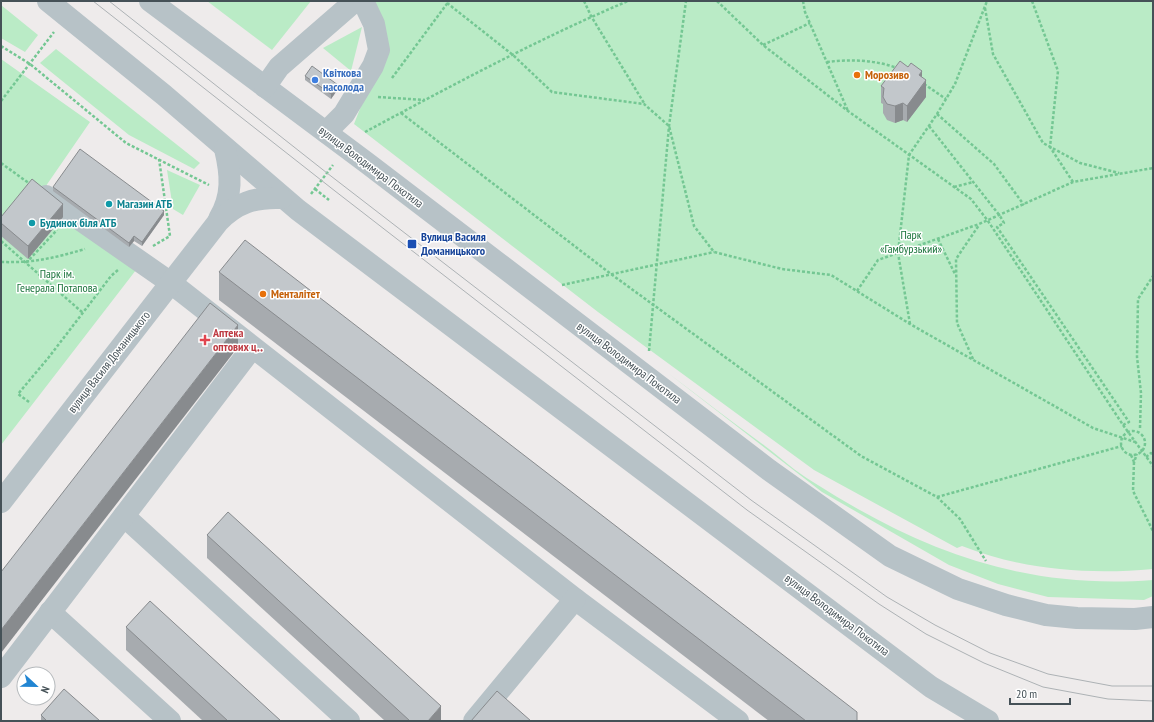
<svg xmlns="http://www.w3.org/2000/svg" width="1154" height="722" font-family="'PT Sans Narrow',sans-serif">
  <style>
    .green { fill: #baebc6 }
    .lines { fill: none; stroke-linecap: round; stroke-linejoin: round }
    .path { stroke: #74c793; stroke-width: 2.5; stroke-dasharray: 3 2; stroke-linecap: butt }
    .minor { stroke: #b7c2c7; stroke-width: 22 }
    .tram { stroke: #adb2b5; stroke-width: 1 }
    .wall { fill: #a7abaf }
    .shaded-wall { fill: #888b8e }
    .building { fill: #c2c7cb; stroke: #888b8e }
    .food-dot { fill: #e8710a; stroke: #fff; stroke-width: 1.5 }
    .shop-dot { fill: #3f7fe0; stroke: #fff; stroke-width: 1.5 }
    .culture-dot { fill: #0f9aa8; stroke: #fff; stroke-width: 1.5 }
    .transit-dot { fill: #1a4fb4; stroke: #fff; stroke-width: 1.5 }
    .health-dot { fill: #e0444e; stroke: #fff; stroke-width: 1.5 }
    .labels { text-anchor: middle; stroke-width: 3; stroke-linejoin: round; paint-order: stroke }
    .shop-label { font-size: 12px; font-weight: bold; fill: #366cbe; stroke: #fff; text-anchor: start }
    .food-label { font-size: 12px; font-weight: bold; fill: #c56008; stroke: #fff; text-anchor: start }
    .street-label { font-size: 12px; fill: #455157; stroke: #fff }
    .culture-label { font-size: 12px; font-weight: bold; fill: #0d838f; stroke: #fff; text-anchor: start }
    .park-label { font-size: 12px; fill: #1a743b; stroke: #fff }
    .transit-label { font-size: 12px; font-weight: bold; fill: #164399; stroke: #fff; text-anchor: start }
    .health-label { font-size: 12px; font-weight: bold; fill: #be3a42; stroke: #fff; text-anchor: start }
  </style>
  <rect width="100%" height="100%" fill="#eeebeb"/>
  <g class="green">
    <polygon points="207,1 311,1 272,50"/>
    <path d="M375,1H1153V569C1089,575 1022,570 962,546L957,548L814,470L598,312L354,124L376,68Z"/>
    <polygon points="1,5 38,35 25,52 1,38"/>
    <polygon points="362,27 351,71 323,48"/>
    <polygon points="56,49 200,163 194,169 129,135 40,63"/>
    <polygon points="1,59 90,122 39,196 136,270 1,445"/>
    <polygon points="167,170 200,185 183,215 173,209"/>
    <path d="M668,373C700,397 732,422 765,446C781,458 796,472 813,482C921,551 1024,590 1153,580V596L1144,600L1048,597L998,584L949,565L822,492Z"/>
  </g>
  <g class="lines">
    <g class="path">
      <polyline points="584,1 591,16 644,103"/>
      <polyline points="717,1 763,45 848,111 971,199 988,221 1123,425 1153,466"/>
      <polyline points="803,1 805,12 848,111"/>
      <polyline points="1032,1 1058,71 1050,147 1073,182"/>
      <polyline points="447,3 513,55 552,92 644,104 669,126 694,226 714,252 782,269 831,275 910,324 1093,428 1135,442"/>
      <polyline points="985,8 993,54 1043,143 1080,163 1119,173"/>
      <polyline points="763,45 810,23"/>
      <polyline points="1,46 30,64 126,143 209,185"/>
      <path d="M827,62C849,59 876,60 897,68"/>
      <polyline points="392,78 449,1"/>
      <polyline points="924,84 946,99"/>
      <polyline points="378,97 425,100"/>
      <polyline points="1,101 54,32"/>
      <polyline points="401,113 611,274 861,456 937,497 960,519 986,561"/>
      <polyline points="937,114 994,164 1024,205"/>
      <polyline points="929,126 1000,216 1004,223 997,227 1129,422 1123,425"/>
      <path d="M365,132C451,86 538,39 628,1"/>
      <polyline points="1,163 30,184"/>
      <polyline points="954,187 973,182"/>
      <polyline points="315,189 329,200"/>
      <polyline points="311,194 333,165"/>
      <polyline points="938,239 955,274"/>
      <polyline points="1,241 83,313"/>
      <polyline points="153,246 170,236 159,159"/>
      <path d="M1,262C34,263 54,258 85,249"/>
      <polyline points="26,263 57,230"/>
      <polyline points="562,285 714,252"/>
      <polyline points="857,291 878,260 979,224 1073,182 1153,168"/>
      <polyline points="910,324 898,253 909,155 937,114 955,84 987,1"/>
      <polyline points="649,351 669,126 686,1"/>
      <polyline points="973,359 957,323 956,259 979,225"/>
      <polyline points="29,402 18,394 49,357 111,276 118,270"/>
      <polyline points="1140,428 1141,393 1137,357 1138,299 1153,276"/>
      <circle cx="1133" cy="443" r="12"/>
      <polyline points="1131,455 1134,462 1137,454"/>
      <polyline points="1146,457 1151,453 1153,455"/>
      <polyline points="1134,462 1133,491 1153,531"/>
      <polyline points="937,497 1122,446"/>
    </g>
    <g class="minor">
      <polyline points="48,1 164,95 298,210 931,687 988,721"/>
      <polyline points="150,1 367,163 769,470 890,556 958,589 1006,605 1046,615 1077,618 1135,619 1153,617"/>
      <polyline points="265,87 279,67 355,1"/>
      <polyline points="326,132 344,114 373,66 379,50 374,24 363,1"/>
      <polyline points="46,196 171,283 575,599 738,721"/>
      <path d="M219,219C233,196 231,174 225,149"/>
      <path d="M1,502L218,222C236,203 255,197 281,198"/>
      <polyline points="124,516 349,721"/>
      <polyline points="50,612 170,721"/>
      <polyline points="1,677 252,348"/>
      <polyline points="474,721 575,599"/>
    </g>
    <g class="tram">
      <polyline points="93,1 335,191 747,510 879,604 926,634 984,663 1043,687 1108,699 1153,701"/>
      <polyline points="109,1 327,173 751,500 887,597 935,625 990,653 1048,674 1112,686 1153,686"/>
    </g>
  </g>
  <g class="wall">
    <polygon points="305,76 338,89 331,99 305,80"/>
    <polygon points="922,77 926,97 907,122 903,120 895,123 887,120 883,113 883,104 881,103 881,86"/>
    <polygon points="53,187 164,215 142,246 134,241 129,247 53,191"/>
    <polygon points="1,217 63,217 28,259 1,236"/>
    <polygon points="219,272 857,721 769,721 219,300"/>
    <polygon points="207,535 441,721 385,721 207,558"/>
    <polygon points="126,627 281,721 203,721 126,650"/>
    <polygon points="41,715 100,721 41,721"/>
  </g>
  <g class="shaded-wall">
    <polygon points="922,71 922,86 926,80 926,97 907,122 907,106 919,75"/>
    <polygon points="338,85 338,89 331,99 331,94"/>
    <polygon points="903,103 903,120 895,123 895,106"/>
    <polygon points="63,204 63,217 28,259 28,246"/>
    <polygon points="164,211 164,215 142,246 142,242"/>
    <polygon points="134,236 134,241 129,247 129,243"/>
    <polygon points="238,325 238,347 1,653 1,630"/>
    <polygon points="441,706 441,721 428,721"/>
  </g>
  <g class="building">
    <polygon points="900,61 908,67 911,63 922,71 919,75 926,80 907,106 903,103 895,106 887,104 883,97 884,88 881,86"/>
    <polygon points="312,66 338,85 331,94 305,76"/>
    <polygon points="80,149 164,211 142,242 134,236 129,243 53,187"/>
    <polygon points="32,179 63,204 28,246 1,223 1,217"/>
    <polygon points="245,240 857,712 857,721 806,721 219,272"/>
    <polygon points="210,303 238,325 1,630 1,572"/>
    <polygon points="228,512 441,706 428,721 410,721 207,535"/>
    <polygon points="150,601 281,721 228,721 126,627"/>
    <polygon points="64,689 100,721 47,721 41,715"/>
    <polygon points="497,691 531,721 471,721"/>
  </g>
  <g class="food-dot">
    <circle cx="857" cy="75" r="4"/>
    <circle cx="263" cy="294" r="4"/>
  </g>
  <circle class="shop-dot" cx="315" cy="80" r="4"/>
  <g class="culture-dot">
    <circle cx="109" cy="204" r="4"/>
    <circle cx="32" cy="223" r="4"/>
  </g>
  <rect class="transit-dot" x="407" y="239" width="10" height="10" rx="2"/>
  <path class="health-dot" d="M203 334h4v4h4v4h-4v4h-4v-4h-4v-4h4z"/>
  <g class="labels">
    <g class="shop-label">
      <text x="323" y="77">Квіткова<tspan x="323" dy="14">насолода</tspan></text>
    </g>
    <g class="food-label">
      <text x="865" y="79">Морозиво</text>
      <text x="271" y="298">Менталітет</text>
    </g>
    <g class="street-label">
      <text transform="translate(371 167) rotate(37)" y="4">вулиця Володимира Покотила</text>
      <text transform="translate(109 362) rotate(-52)" y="4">вулиця Василя Доманицького</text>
      <text transform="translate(629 363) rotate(37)" y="4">вулиця Володимира Покотила</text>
      <text transform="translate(837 615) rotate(37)" y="4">вулиця Володимира Покотила</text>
    </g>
    <g class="culture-label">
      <text x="117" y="208">Магазин АТБ</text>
      <text x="40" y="227">Будинок біля АТБ</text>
    </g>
    <g class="park-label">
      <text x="911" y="239">Парк<tspan x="911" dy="14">«Гамбурзький»</tspan></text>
      <text x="57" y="278">Парк ім.<tspan x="57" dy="14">Генерала Потапова</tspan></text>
    </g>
    <g class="transit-label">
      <text x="421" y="241">Вулиця Василя<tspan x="421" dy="14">Доманицького</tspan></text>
    </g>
    <g class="health-label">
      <text x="213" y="337">Аптека<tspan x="213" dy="14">оптових ц‥</tspan></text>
    </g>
  </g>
  <rect width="1154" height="722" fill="none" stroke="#455157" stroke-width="4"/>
  <g transform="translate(36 686) rotate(112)"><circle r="19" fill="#ffffff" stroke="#b5b9bc"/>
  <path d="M0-3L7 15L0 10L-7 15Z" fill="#2185d2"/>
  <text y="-6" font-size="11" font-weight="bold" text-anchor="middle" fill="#455157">N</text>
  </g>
  <path d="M1010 698v6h60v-6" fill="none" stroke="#455157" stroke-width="2"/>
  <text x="1016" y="698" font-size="12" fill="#455157" stroke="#ffffff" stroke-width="3" paint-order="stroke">20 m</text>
</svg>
